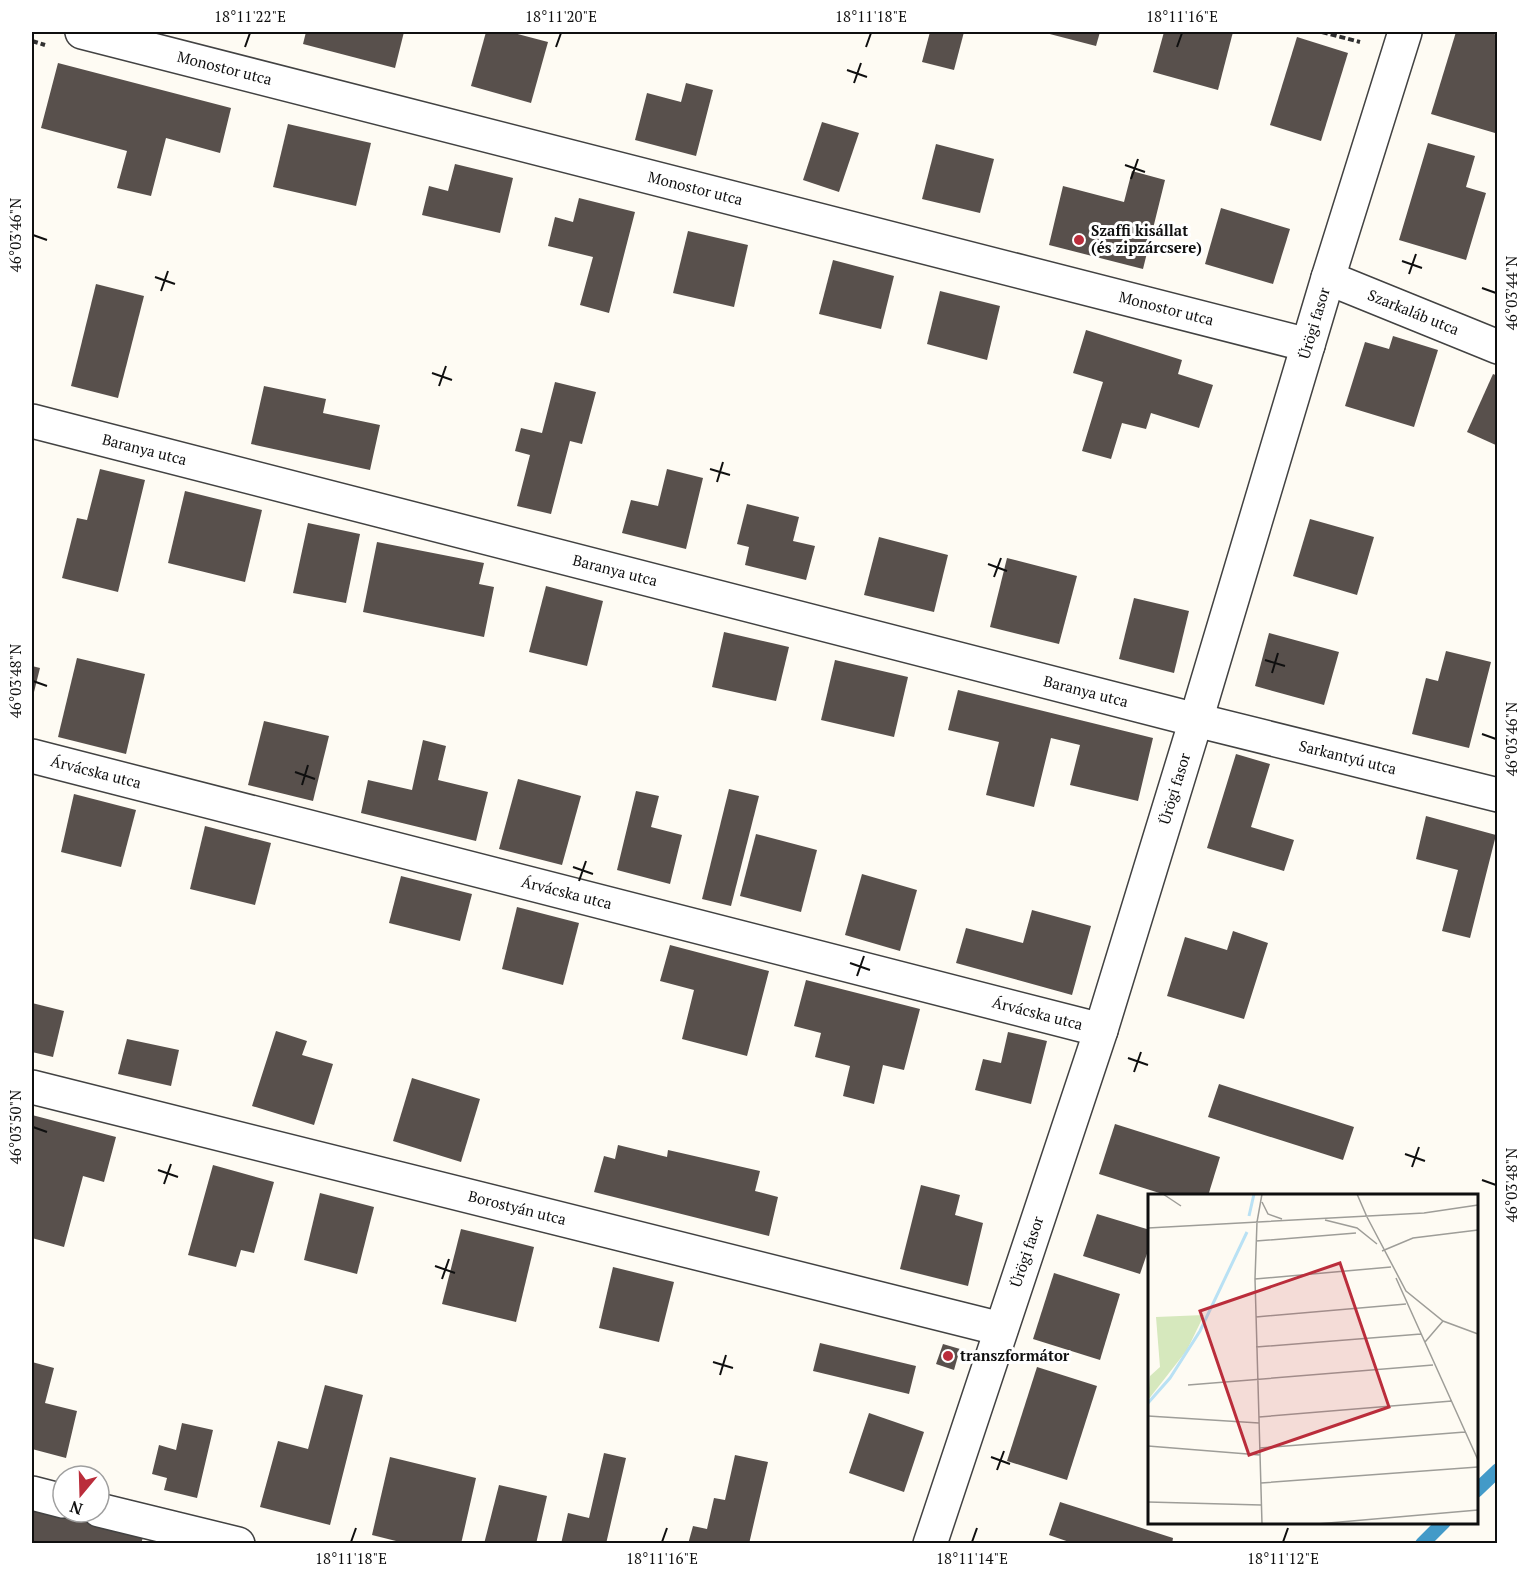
<svg xmlns="http://www.w3.org/2000/svg" width="1529" height="1575" font-family="'PT Serif',serif">
  <style>
    .lines { fill: none; stroke-linecap: round; stroke-linejoin: round }
    .stream { stroke: #439ac8; stroke-width: 14 }
    .building { fill: #58504c }
    .minor-casing { stroke: #424242; stroke-width: 36 }
    .path { stroke: #313131; stroke-width: 4; stroke-dasharray: 6 3; stroke-linecap: butt }
    .minor { stroke: #fff; stroke-width: 33 }
    .ticks { fill: none; stroke: #0f0f0f; stroke-width: 2 }
    .poi-dot { fill: #ba2d3b; stroke: #fff; stroke-width: 2 }
    .labels { text-anchor: middle; stroke-width: 6; stroke-linejoin: round; paint-order: stroke }
    .street-label { font-size: 15px; fill: #0f0f0f; stroke: #fff }
    .poi-label { font-size: 15px; font-weight: bold; fill: #0f0f0f; stroke: #fff; text-anchor: start }
    .inset-river { fill: none; stroke: #b9e1f4; stroke-width: 3 }
    .inset-road { fill: none; stroke: #9e9d98; stroke-width: 1.5 }
    .view { fill: #ba2d3b; fill-opacity: 0.15; stroke: #ba2d3b; stroke-width: 3 }
    .inset-edge { fill: none; stroke: #0f0f0f; stroke-width: 3 }
    .neatline { fill: none; stroke: #0f0f0f; stroke-width: 2 }
    .ticks-label { font-size: 15px; text-anchor: middle; fill: #0f0f0f }
  </style>
  <rect width="100%" height="100%" fill="#fefbf3"/>
  <g class="lines">
    <g class="stream">
      <polyline points="1476,1491 1498,1470"/>
      <polyline points="1422,1544 1444,1522"/>
    </g>
  </g>
  <g class="building">
    <polygon points="306,32 404,32 395,68 303,44"/>
    <polygon points="486,32 510,32 548,42 531,103 471,86"/>
    <polygon points="930,32 964,32 954,70 922,62"/>
    <polygon points="1042,32 1100,32 1096,46"/>
    <polygon points="1164,32 1233,32 1218,90 1153,72"/>
    <polygon points="1456,32 1486,32 1498,35 1498,123 1495,133 1431,114"/>
    <polygon points="1297,37 1348,53 1321,141 1270,125"/>
    <polygon points="58,63 231,108 220,153 166,138 151,196 117,188 127,151 41,128"/>
    <polygon points="686,83 713,90 696,156 635,140 647,93 681,102"/>
    <polygon points="822,122 859,133 839,192 803,180"/>
    <polygon points="288,124 371,143 356,206 273,187"/>
    <polygon points="1428,143 1475,156 1466,187 1486,193 1466,260 1399,240"/>
    <polygon points="936,144 994,159 980,213 922,199"/>
    <polygon points="455,164 513,178 500,233 422,215 429,186 448,191"/>
    <polygon points="1132,171 1165,180 1143,269 1049,245 1063,186 1124,202"/>
    <polygon points="579,198 635,212 609,313 580,305 593,257 548,246 555,217 573,222"/>
    <polygon points="1221,208 1290,229 1273,284 1205,264"/>
    <polygon points="688,231 748,245 734,307 673,293"/>
    <polygon points="833,260 894,276 881,329 819,314"/>
    <polygon points="96,284 144,296 118,398 71,386"/>
    <polygon points="940,291 1000,306 987,360 927,344"/>
    <polygon points="1086,330 1182,360 1178,374 1213,385 1199,428 1151,413 1146,429 1122,423 1111,459 1082,451 1103,382 1073,373"/>
    <polygon points="1393,336 1438,350 1414,427 1345,406 1365,342 1389,349"/>
    <polygon points="1493,374 1498,376 1498,446 1467,432"/>
    <polygon points="555,382 596,392 582,444 570,441 551,514 517,506 530,455 515,451 521,428 542,433"/>
    <polygon points="264,386 326,399 323,413 380,425 370,470 251,444"/>
    <polygon points="100,469 145,480 118,592 62,578 77,518 87,520"/>
    <polygon points="667,469 703,478 686,549 622,533 631,500 658,506"/>
    <polygon points="185,491 262,510 245,582 168,563"/>
    <polygon points="747,504 799,517 793,541 815,546 806,580 745,565 749,547 737,544"/>
    <polygon points="1310,519 1374,537 1357,595 1293,576"/>
    <polygon points="308,523 360,534 346,603 293,593"/>
    <polygon points="879,537 948,555 934,612 864,595"/>
    <polygon points="377,542 484,563 479,584 494,587 484,637 363,612"/>
    <polygon points="1007,558 1077,576 1059,644 990,627"/>
    <polygon points="546,586 603,601 587,666 529,652"/>
    <polygon points="1134,598 1189,611 1174,673 1119,659"/>
    <polygon points="724,632 789,647 776,701 712,687"/>
    <polygon points="1269,633 1339,652 1324,705 1255,686"/>
    <polygon points="1446,651 1491,662 1469,748 1412,734 1426,678 1438,681"/>
    <polygon points="77,658 145,674 126,754 58,737"/>
    <polygon points="835,660 908,677 894,737 821,720"/>
    <polygon points="32,666 40,668 32,700"/>
    <polygon points="958,690 1153,738 1138,801 1070,785 1080,745 1051,738 1034,807 986,795 999,742 948,730"/>
    <polygon points="264,721 329,736 313,801 248,785"/>
    <polygon points="423,740 446,746 438,780 488,792 476,841 361,813 368,780 412,790"/>
    <polygon points="1236,754 1270,764 1251,827 1294,840 1284,871 1207,848"/>
    <polygon points="518,779 581,796 562,865 499,849"/>
    <polygon points="729,789 759,796 731,906 702,899"/>
    <polygon points="636,791 659,796 651,827 682,835 670,884 617,870"/>
    <polygon points="74,794 136,810 121,867 61,852"/>
    <polygon points="1426,816 1496,835 1470,938 1442,931 1458,870 1416,859"/>
    <polygon points="205,826 271,843 255,905 190,889"/>
    <polygon points="756,834 817,850 801,912 740,896"/>
    <polygon points="862,874 917,890 900,951 845,935"/>
    <polygon points="401,876 472,894 460,941 389,923"/>
    <polygon points="517,907 579,923 563,985 502,969"/>
    <polygon points="1032,910 1091,926 1072,995 956,963 966,928 1023,943"/>
    <polygon points="1233,931 1268,943 1244,1019 1167,996 1185,937 1227,950"/>
    <polygon points="670,945 769,971 747,1056 682,1039 694,990 660,981"/>
    <polygon points="806,980 920,1009 904,1070 883,1065 874,1104 843,1096 850,1066 815,1057 821,1033 794,1026"/>
    <polygon points="32,1003 64,1011 53,1057 32,1052"/>
    <polygon points="276,1031 307,1041 302,1055 333,1064 314,1125 252,1106"/>
    <polygon points="1008,1032 1047,1041 1031,1104 975,1090 983,1059 1001,1063"/>
    <polygon points="127,1039 179,1050 171,1086 118,1074"/>
    <polygon points="412,1078 480,1099 461,1162 393,1141"/>
    <polygon points="1219,1084 1354,1127 1343,1160 1208,1117"/>
    <polygon points="32,1115 116,1137 104,1182 83,1176 64,1247 32,1238"/>
    <polygon points="1115,1124 1220,1157 1208,1196 1169,1196 1099,1174"/>
    <polygon points="618,1145 667,1157 668,1150 760,1171 755,1191 778,1197 769,1236 594,1192 604,1156 615,1159"/>
    <polygon points="213,1165 274,1182 254,1253 241,1250 236,1267 188,1255"/>
    <polygon points="921,1185 960,1195 955,1215 983,1223 968,1286 900,1269"/>
    <polygon points="320,1193 374,1207 357,1274 304,1260"/>
    <polygon points="1097,1214 1150,1230 1150,1245 1140,1274 1083,1256"/>
    <polygon points="461,1229 534,1247 516,1322 442,1304"/>
    <polygon points="613,1267 674,1282 659,1342 599,1328"/>
    <polygon points="1054,1273 1120,1294 1100,1360 1033,1339"/>
    <polygon points="820,1343 916,1366 909,1394 813,1371"/>
    <polygon points="943,1344 960,1349 954,1370 936,1364"/>
    <polygon points="32,1362 54,1368 45,1403 77,1411 66,1458 32,1449"/>
    <polygon points="1037,1367 1097,1386 1067,1480 1007,1461"/>
    <polygon points="325,1385 363,1395 330,1525 260,1507 278,1441 308,1449"/>
    <polygon points="869,1413 924,1432 904,1492 849,1473"/>
    <polygon points="182,1423 213,1430 197,1498 164,1490 167,1478 152,1474 159,1445 176,1450"/>
    <polygon points="604,1453 626,1458 606,1544 561,1544 568,1513 589,1518"/>
    <polygon points="735,1455 768,1462 749,1544 688,1544 693,1526 707,1529 714,1498 725,1500"/>
    <polygon points="390,1457 476,1478 461,1544 408,1544 372,1535"/>
    <polygon points="499,1485 547,1496 536,1544 484,1544"/>
    <polygon points="1060,1502 1173,1538 1172,1544 1075,1544 1049,1535"/>
    <polygon points="32,1505 144,1534 141,1544 32,1544"/>
  </g>
  <g class="lines">
    <g class="minor-casing">
      <g id="minor">
        <path id="s1" d="M82,32L1308,345"/>
        <path id="s2" d="M1328,278L1498,347"/>
        <path id="s3" d="M32,421L1196,720L1498,795"/>
        <path id="s4" d="M32,756L1101,1030"/>
        <path id="s5" d="M32,1087L1001,1329"/>
        <polyline points="32,1493 63,1501"/>
        <polyline points="99,1510 238,1544"/>
        <path id="s6" d="M930,1544L1101,1030L1196,720L1328,278L1405,32"/>
      </g>
    </g>
    <g class="path">
      <polyline points="1322,32 1360,42"/>
      <polyline points="32,41 45,45"/>
    </g>
    <use href="#minor" class="minor"/>
  </g>
  <path class="ticks" d="M245,47L250,33M556,47L561,33M866,47L871,33M1177,47L1182,33M847,70L867,77M854,83L861,63M1125,165L1145,172M1131,179L1138,159M33,235L47,240M1402,261L1422,268M1409,274L1416,254M155,277L175,284M1482,288L1496,293M161,291L168,271M432,373L452,380M439,386L446,366M710,469L730,475M717,482L723,462M988,564L1007,571M994,577L1001,558M1265,660L1285,666M1272,673L1278,653M33,681L47,686M1482,734L1496,739M295,772L315,779M302,785L308,765M573,867L593,874M579,881L586,861M850,963L870,970M857,976L864,956M1128,1058L1148,1065M1134,1072L1141,1052M33,1127L47,1132M1405,1154L1425,1161M1412,1167L1419,1147M158,1170L178,1177M1482,1180L1496,1185M164,1184L171,1164M435,1266L455,1273M442,1279L449,1259M713,1362L733,1368M720,1375L726,1355M991,1457L1010,1464M997,1470L1004,1451M351,1542L356,1528M662,1542L667,1528M972,1542L977,1528M1283,1542L1288,1528"/>
  <g class="poi-dot">
    <circle cx="1079" cy="240" r="6"/>
    <circle cx="948" cy="1356" r="6"/>
  </g>
  <g class="labels">
    <g class="street-label">
      <text dy="5" stroke="none"><textPath href="#s1" startOffset="147">Monostor utca</textPath></text>
      <text dy="5" stroke="none"><textPath href="#s1" startOffset="633">Monostor utca</textPath></text>
      <text dy="5" stroke="none"><textPath href="#s1" startOffset="1119">Monostor utca</textPath></text>
      <text dy="5" stroke="none"><textPath href="#s2" startOffset="92">Szarkaláb utca</textPath></text>
      <text dy="5" stroke="none"><textPath href="#s6" startOffset="1280">Ürögi fasor</textPath></text>
      <text dy="5" stroke="none"><textPath href="#s3" startOffset="116">Baranya utca</textPath></text>
      <text dy="5" stroke="none"><textPath href="#s3" startOffset="602">Baranya utca</textPath></text>
      <text dy="5" stroke="none"><textPath href="#s3" startOffset="1088">Baranya utca</textPath></text>
      <text dy="5" stroke="none"><textPath href="#s3" startOffset="1358">Sarkantyú utca</textPath></text>
      <text dy="5" stroke="none"><textPath href="#s4" startOffset="66">Árvácska utca</textPath></text>
      <text dy="5" stroke="none"><textPath href="#s6" startOffset="794">Ürögi fasor</textPath></text>
      <text dy="5" stroke="none"><textPath href="#s4" startOffset="552">Árvácska utca</textPath></text>
      <text dy="5" stroke="none"><textPath href="#s4" startOffset="1038">Árvácska utca</textPath></text>
      <text dy="5" stroke="none"><textPath href="#s5" startOffset="500">Borostyán utca</textPath></text>
      <text dy="5" stroke="none"><textPath href="#s6" startOffset="308">Ürögi fasor</textPath></text>
    </g>
    <g class="poi-label">
      <text x="1091" y="236">Szaffi kisállat<tspan x="1091" dy="17">(és zipzárcsere)</tspan></text>
      <text x="960" y="1361">transzformátor</text>
    </g>
  </g>
  <g transform="translate(1148 1194)">
    <rect width="330" height="330" fill="#fefbf3"/>
    <path d="M56,121L39,156L0,206L2,182L12,173L8,123Z" fill="#d6e8bd"/>
    <path class="inset-river" d="M101,22L106,0M0,209L22,184L52,137L99,38"/>
    <path class="inset-road" d="M15,0L33,12M209,0L219,23M114,8L120,20L134,25M219,23L258,97L295,127L330,140M177,26L209,34L229,50M0,34L276,19L330,11M108,47L208,39M234,57L265,44L330,36M248,84L330,266M107,85L243,73M108,123L258,110M277,148L295,127M108,153L273,140M40,191L285,171M0,222L111,229M111,223L304,207M0,252L112,261M112,254L317,238M113,289L330,273M0,308L113,311M114,330L107,85L109,28L114,0M169,330L330,316"/>
    <path class="view" d="M192,69L241,213L101,261L52,117Z"/>
    <rect width="330" height="330" class="inset-edge"/>
  </g>
  <rect width="1529" height="1575" fill="none" stroke="#ffffff" stroke-width="66"/>
  <g transform="translate(81 1494) rotate(199)"><circle r="28" fill="#ffffff" stroke="#9f9f9f" stroke-width="1.5"/>
  <path d="M0-4.5L10 22L0 15L-10 22Z" fill="#ba2d3b"/>
  <text y="-9" font-size="16" font-weight="bold" text-anchor="middle" fill="#0f0f0f">N</text>
  </g>
  <rect x="33" y="33" width="1463" height="1509" class="neatline"/>
  <g class="ticks-label">
    <text x="250" y="22">18°11'22"E</text>
    <text x="561" y="22">18°11'20"E</text>
    <text x="871" y="22">18°11'18"E</text>
    <text x="1182" y="22">18°11'16"E</text>
    <text transform="translate(16 235) rotate(-90)" y="5">46°03'46"N</text>
    <text transform="translate(1512 293) rotate(-90)" y="5">46°03'44"N</text>
    <text transform="translate(16 681) rotate(-90)" y="5">46°03'48"N</text>
    <text transform="translate(1512 739) rotate(-90)" y="5">46°03'46"N</text>
    <text transform="translate(16 1127) rotate(-90)" y="5">46°03'50"N</text>
    <text transform="translate(1512 1185) rotate(-90)" y="5">46°03'48"N</text>
    <text x="351" y="1564">18°11'18"E</text>
    <text x="662" y="1564">18°11'16"E</text>
    <text x="972" y="1564">18°11'14"E</text>
    <text x="1283" y="1564">18°11'12"E</text>
  </g>
</svg>
